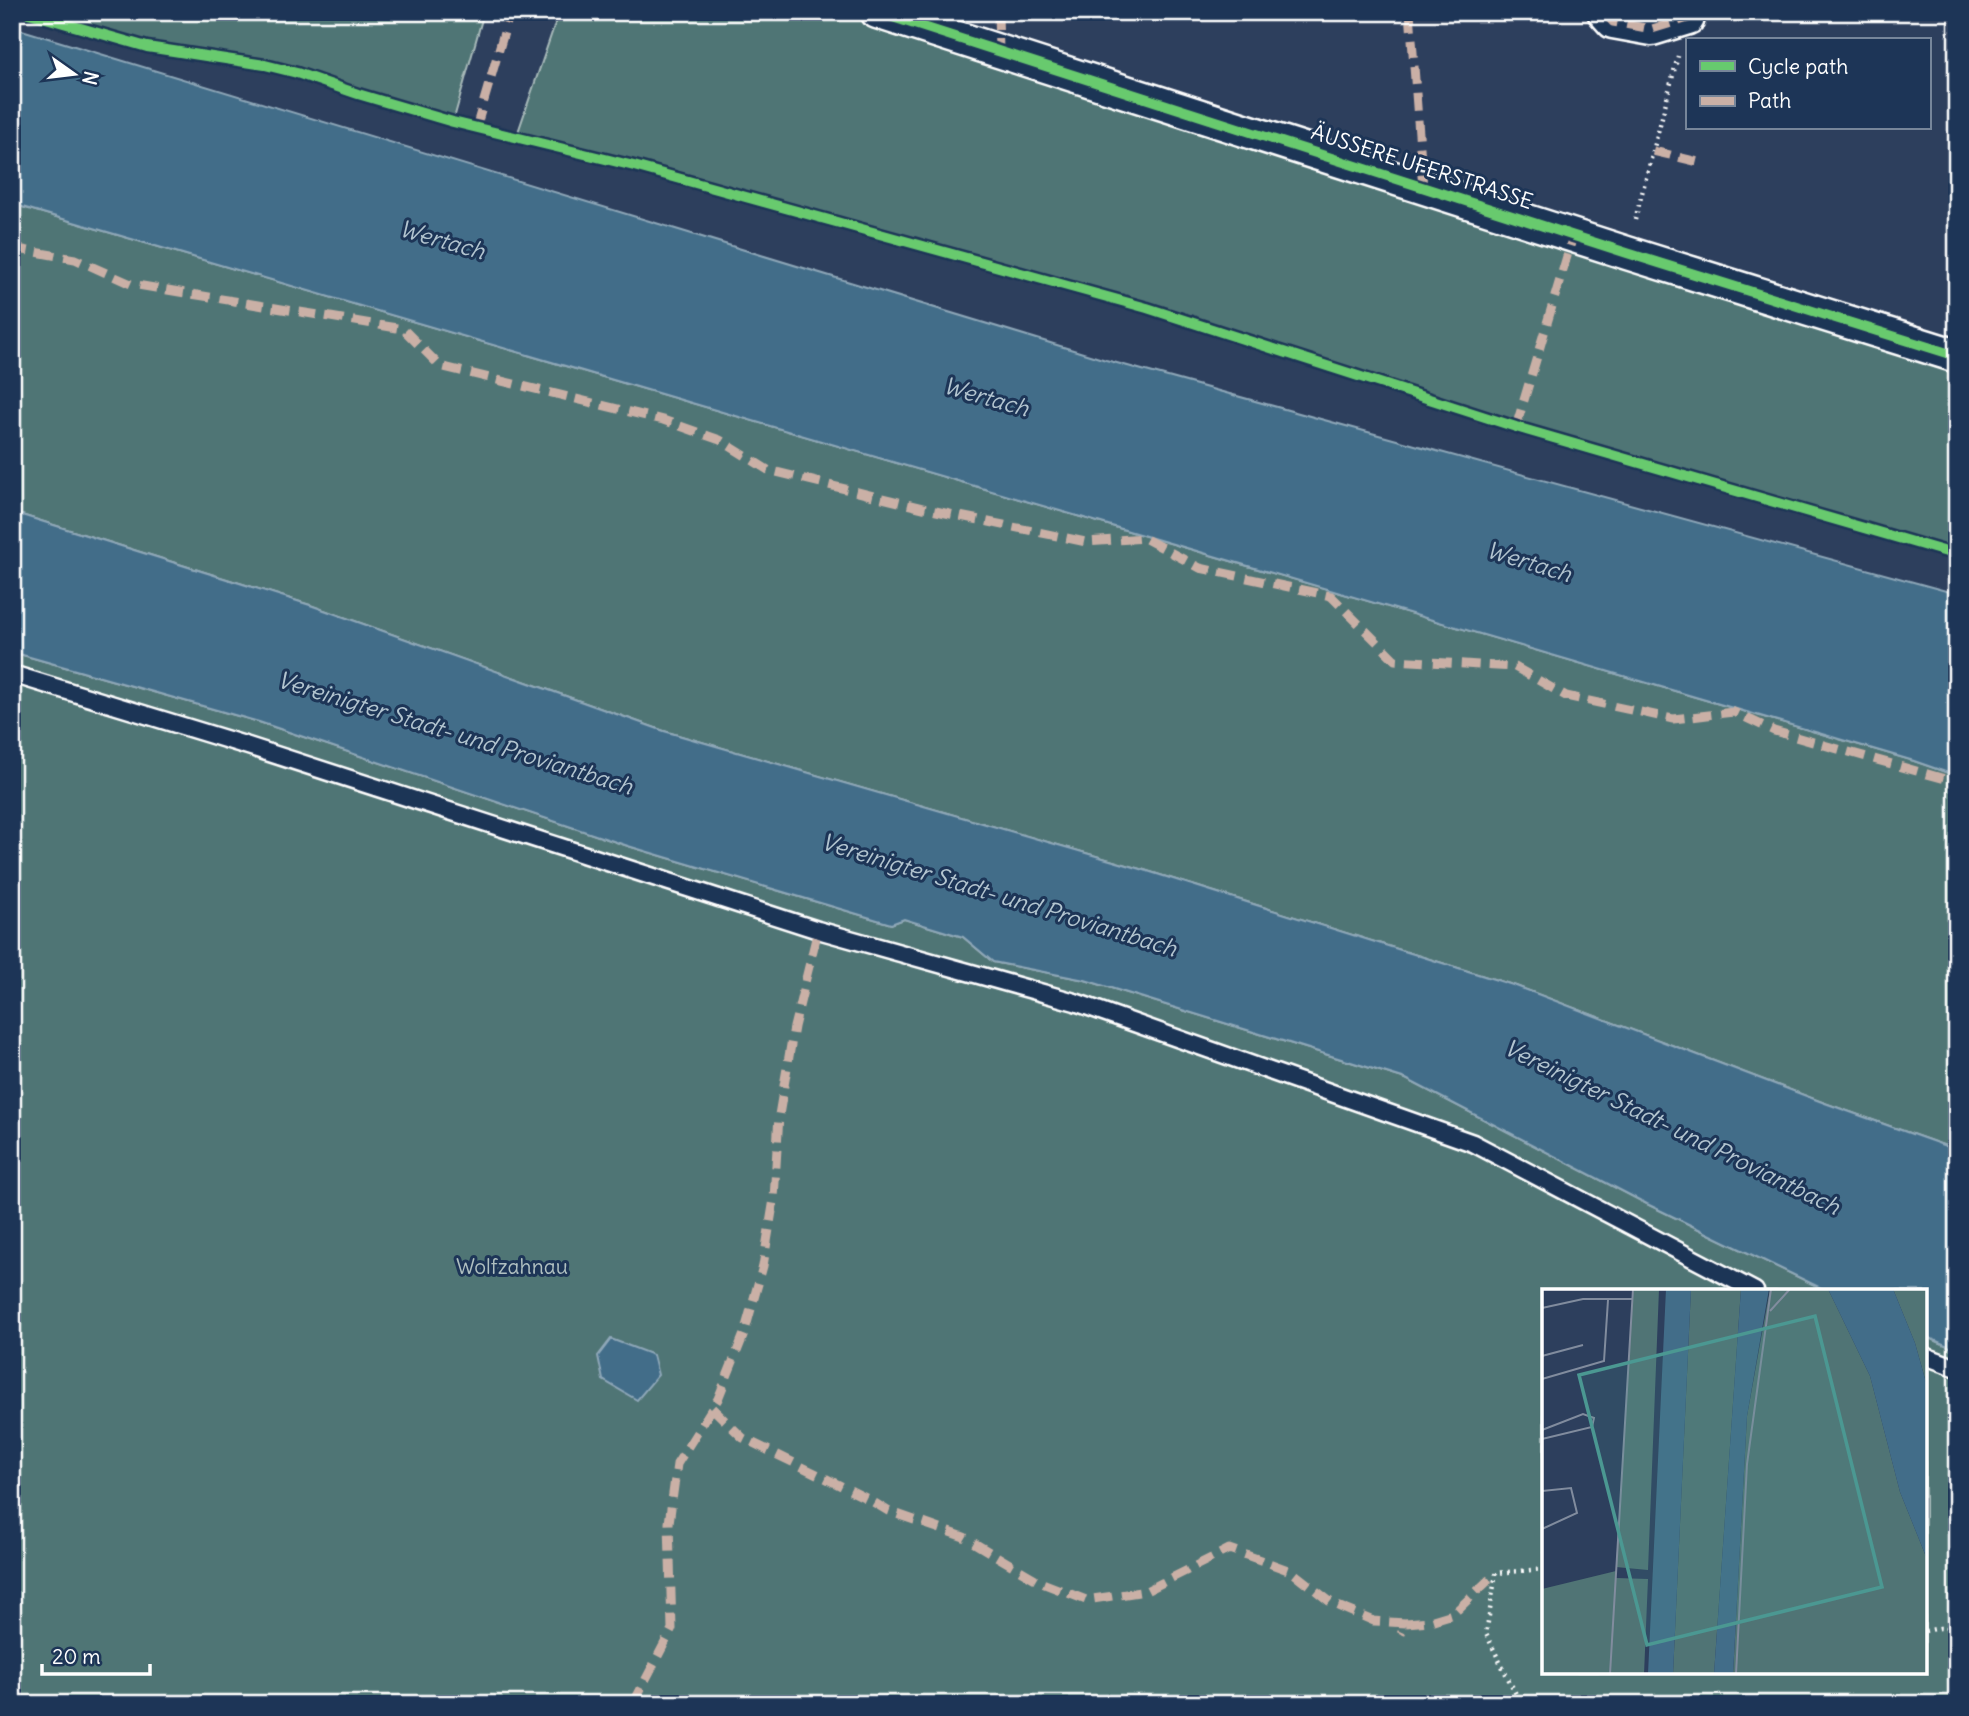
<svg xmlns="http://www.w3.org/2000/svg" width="1969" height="1716" font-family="Delius,sans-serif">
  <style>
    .green { fill: #507475; stroke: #a8baba; stroke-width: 2 }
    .water { fill: #426d89; stroke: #8ea7b8; stroke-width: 2 }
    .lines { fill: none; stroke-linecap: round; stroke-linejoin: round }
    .service-casing { stroke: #fff; stroke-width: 21 }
    .minor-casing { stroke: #fff; stroke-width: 37 }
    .path { stroke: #fff; stroke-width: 4.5; stroke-dasharray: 2 5; stroke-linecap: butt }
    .service { stroke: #1d3557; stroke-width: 16 }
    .minor { stroke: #1d3557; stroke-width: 32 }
    .quiet { stroke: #cab0a6; stroke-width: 9; stroke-dasharray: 18 9; stroke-linecap: butt }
    .cycleway-casing { stroke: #1d3557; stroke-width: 15 }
    .cycleway { stroke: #67ca6e; stroke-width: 10 }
    .labels { text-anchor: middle; stroke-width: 6; stroke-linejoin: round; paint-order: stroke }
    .street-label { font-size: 21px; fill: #fff; stroke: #1d3557 }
    .park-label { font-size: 21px; fill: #b0c0c1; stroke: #1d3557 }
    .water-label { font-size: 23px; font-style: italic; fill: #b3c5d0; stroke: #1d3557 }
    .inset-road { fill: none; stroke: #818c9e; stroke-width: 2 }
    .view { fill: #4b9892; fill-opacity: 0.15; stroke: #4b9892; stroke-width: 3.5 }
    .inset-edge { fill: none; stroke: #fff; stroke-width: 3.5 }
  </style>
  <rect width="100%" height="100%" fill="#2d3f5d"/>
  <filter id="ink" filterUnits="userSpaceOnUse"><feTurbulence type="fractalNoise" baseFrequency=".0143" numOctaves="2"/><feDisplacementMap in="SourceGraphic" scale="14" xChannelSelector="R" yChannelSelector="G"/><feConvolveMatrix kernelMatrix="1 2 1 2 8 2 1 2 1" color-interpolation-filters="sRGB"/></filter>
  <g filter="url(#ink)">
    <g class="green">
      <polygon points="25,12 484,12 453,122 358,94 297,73 265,65 147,47"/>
      <polygon points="559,12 877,12 1957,356 1957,555 1516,427 1147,308 634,166 516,138"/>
      <polygon points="12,204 1914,761 1957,776 1957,1150 1822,1102 1516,986 1141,869 664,731 310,605 12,512"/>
      <polygon points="12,652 259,722 628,846 891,924 904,919 963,937 993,962 1085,980 1406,1079 1647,1204 1827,1291 1544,1291 1544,1672 1925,1672 1925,1336 1957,1350 1957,1704 12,1704"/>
    </g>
    <g class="water">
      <polygon points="12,27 1106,360 1957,594 1957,776 1914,761 12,204"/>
      <polygon points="12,512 310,605 664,731 1141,869 1516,986 1822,1102 1957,1150 1957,1350 1925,1336 1925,1291 1827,1291 1647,1204 1406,1079 1085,980 993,962 963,937 904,919 891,924 628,846 259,722 12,652"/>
      <polygon points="611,1339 653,1355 658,1375 637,1400 603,1380 598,1356"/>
    </g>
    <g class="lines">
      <g class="service-casing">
        <g id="service">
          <polyline points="12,674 248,746 818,930 1075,1002 1473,1143 1755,1291"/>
          <polyline points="1925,1356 1957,1368"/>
        </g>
      </g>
      <g class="minor-casing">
        <g id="minor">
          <polyline points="877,12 1627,253 1957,356"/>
          <polyline points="1604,12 1613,22 1652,29 1688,18 1689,12"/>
        </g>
      </g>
      <g class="path">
        <polyline points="1635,220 1678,56"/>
        <polyline points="1925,1631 1940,1628 1957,1629"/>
        <polyline points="1248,1704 1253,1700 1519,1700 1486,1634 1496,1573 1544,1569"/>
      </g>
      <use href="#service" class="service"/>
      <use href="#minor" class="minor"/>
      <g class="quiet">
        <polyline points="998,12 999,51"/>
        <polyline points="1410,12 1423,188"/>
        <polyline points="1604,12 1613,22 1652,29 1688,18 1689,12"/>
        <polyline points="476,128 510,12"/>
        <polyline points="1653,151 1703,163"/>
        <polyline points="12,245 18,249 75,259 131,284 403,329 440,366 663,420 720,440 768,470 931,510 1086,542 1144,538 1200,568 1331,596 1395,660 1515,667 1566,696 1673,719 1734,712 1774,731 1945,779 1957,786"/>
        <polyline points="1516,427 1573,236"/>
        <polyline points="712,1408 743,1438 868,1499 888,1511 964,1537 1042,1583 1086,1600 1146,1591 1229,1549 1291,1571 1333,1604 1374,1621 1406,1623 1401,1634"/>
        <polyline points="1406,1623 1430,1621 1453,1614 1496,1573"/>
        <polyline points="633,1704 672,1629 669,1523 677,1464 718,1399 744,1334 763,1266 774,1199 779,1115 794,1027 818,930"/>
      </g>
      <g class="cycleway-casing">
        <g id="cycleway">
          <polyline points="25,12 147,47 265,65 297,73 358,94 453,122 634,166 1147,308 1516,427 1957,555"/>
          <polyline points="877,12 1627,253 1957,356"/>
        </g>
      </g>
      <use href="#cycleway" class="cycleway"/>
    </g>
  </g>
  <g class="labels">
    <g class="street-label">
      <text transform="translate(1422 167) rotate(18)" y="7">ÄUSSERE UFERSTRASSE</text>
    </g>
    <g class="park-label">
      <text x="512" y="1274">Wolfzahnau</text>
    </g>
    <g class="water-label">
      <text transform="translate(442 240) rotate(16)" y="8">Wertach</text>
      <text transform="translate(986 397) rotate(16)" y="8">Wertach</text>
      <text transform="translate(1529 562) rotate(17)" y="8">Wertach</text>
      <text transform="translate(455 733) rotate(17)" y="8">Vereinigter Stadt- und Proviantbach</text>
      <text transform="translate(999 895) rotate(17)" y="8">Vereinigter Stadt- und Proviantbach</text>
      <text transform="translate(1672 1127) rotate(26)" y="8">Vereinigter Stadt- und Proviantbach</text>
    </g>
  </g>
  <g transform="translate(1542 1289)">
    <rect width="385" height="385" fill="#2d3f5d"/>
    <path d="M91,0H117L106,281L74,278ZM149,0H199L172,385H131ZM228,0H286L328,87L358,203L385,270V385H191L205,127ZM351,0H385V97L373,54ZM74,282V289L106,290L102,385H0V300Z" fill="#507475"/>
    <path d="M124,0H149L131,385H106ZM199,0H227L205,127L191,385H172ZM286,0H351L373,54L385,97V270L358,203L328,87Z" fill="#426d89"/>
    <path class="inset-road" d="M0,19L41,10H91M228,22L248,0M0,67L41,56M0,90L62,72L66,11M0,141L41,125L52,129L50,138L0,150M0,202L29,199L35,224L0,240M68,385L91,0M194,385L205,175L229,0"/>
    <path class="view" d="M273,27L340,298L105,356L37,86Z"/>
    <rect width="385" height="385" class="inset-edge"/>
  </g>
  <rect width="1969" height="1716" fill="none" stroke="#1d3557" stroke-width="42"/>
  <rect x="21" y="21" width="1927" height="1674" fill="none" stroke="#fff" stroke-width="2.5" filter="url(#ink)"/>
  <rect x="1686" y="38" width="245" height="91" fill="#1d3557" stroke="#77869a" stroke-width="2"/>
  <rect x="1700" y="61" width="35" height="10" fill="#67ca6e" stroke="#77869a" stroke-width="2"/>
  <text x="1748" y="74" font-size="21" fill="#ffffff">Cycle path</text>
  <rect x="1700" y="96" width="35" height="10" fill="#cab0a6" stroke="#77869a" stroke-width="2"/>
  <text x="1748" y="108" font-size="21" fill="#ffffff">Path</text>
  <g transform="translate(74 74) rotate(104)" stroke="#1d3557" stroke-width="5" paint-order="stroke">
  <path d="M0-5L12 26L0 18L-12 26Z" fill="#ffffff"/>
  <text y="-10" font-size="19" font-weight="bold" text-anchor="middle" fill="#ffffff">N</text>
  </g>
  <path d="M42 1664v10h108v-10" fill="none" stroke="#ffffff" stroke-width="3.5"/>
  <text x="52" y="1664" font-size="21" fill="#ffffff" stroke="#1d3557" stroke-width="5" paint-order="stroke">20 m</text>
</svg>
